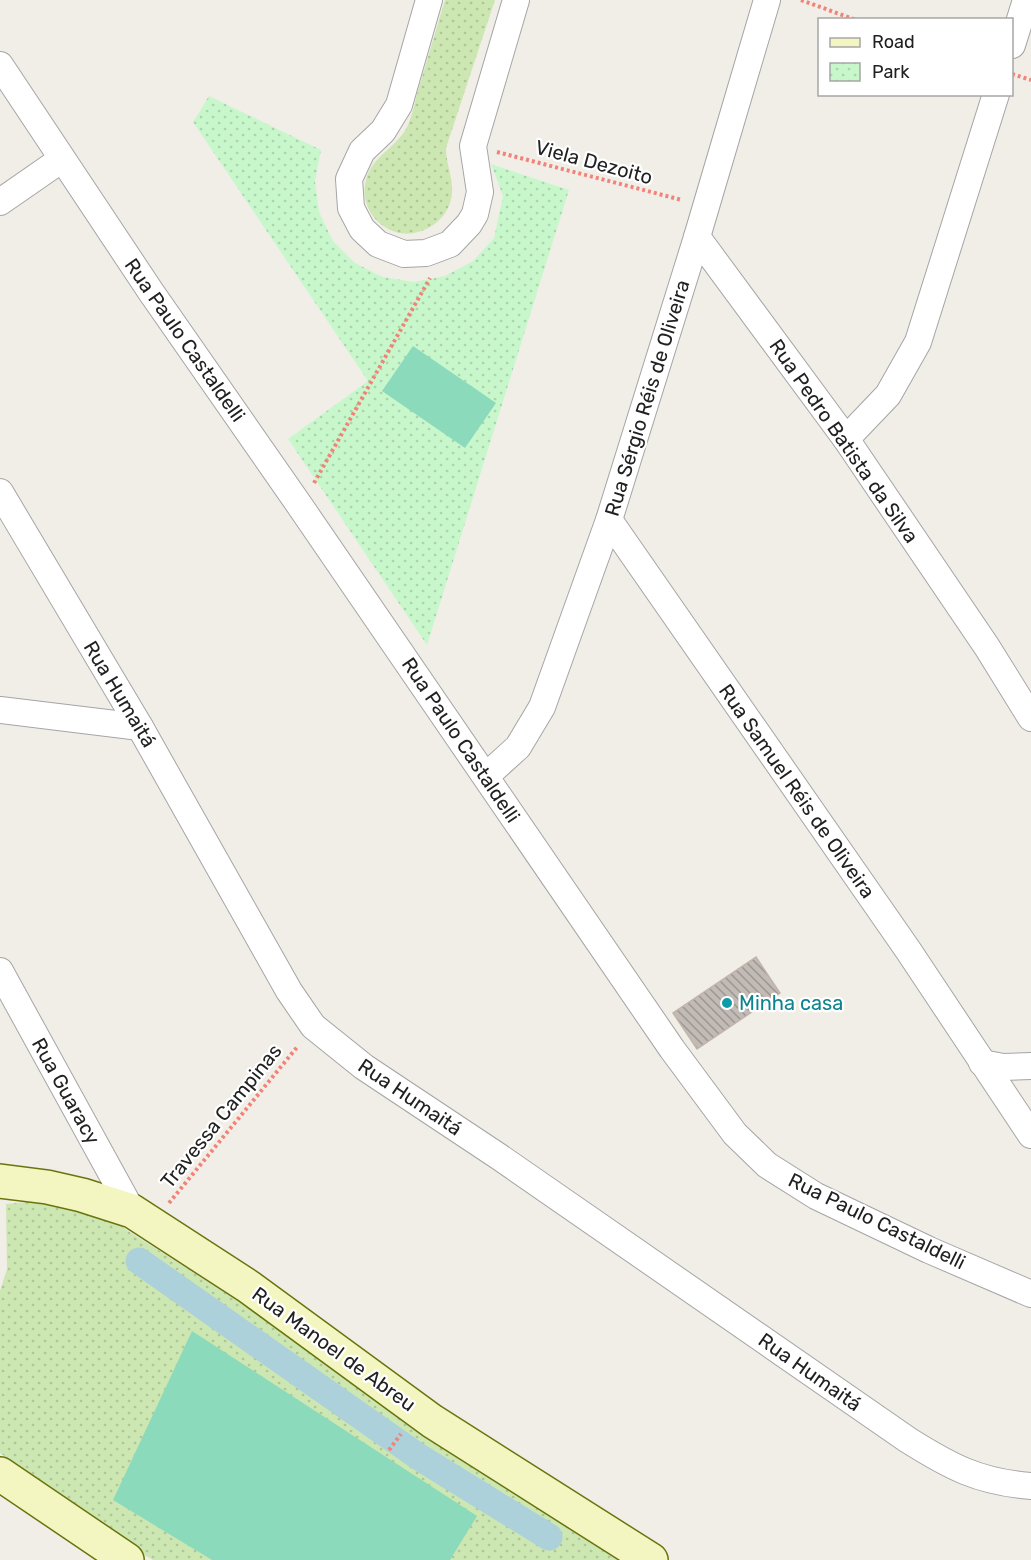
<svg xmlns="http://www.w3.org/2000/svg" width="1031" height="1560" font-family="Rubik,sans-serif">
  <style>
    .grass { fill: url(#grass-dots) }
    .park { fill: url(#park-dots) }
    .pitch { fill: #8bdabb }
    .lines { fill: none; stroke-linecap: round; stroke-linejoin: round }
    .canal { stroke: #acd1db; stroke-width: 27 }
    .building { fill: url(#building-back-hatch); stroke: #c2b5ab; stroke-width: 1.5 }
    .minor-casing { stroke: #a5a5a5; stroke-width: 28 }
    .secondary-casing { stroke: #6a740c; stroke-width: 36 }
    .path { stroke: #f28378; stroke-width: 4; stroke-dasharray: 3 3; stroke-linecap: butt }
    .minor { stroke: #fff; stroke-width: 26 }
    .secondary { stroke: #f4f6c1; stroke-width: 33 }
    .culture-dot { fill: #0f9aa8; stroke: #fff; stroke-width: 2 }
    .labels { text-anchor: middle; stroke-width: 4.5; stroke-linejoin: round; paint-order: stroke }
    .street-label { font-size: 20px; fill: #212121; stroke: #fff }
    .culture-label { font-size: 20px; fill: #0d838f; stroke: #fff; text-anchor: start }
  </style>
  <defs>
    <pattern id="grass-dots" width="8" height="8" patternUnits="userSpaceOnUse" patternTransform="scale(1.5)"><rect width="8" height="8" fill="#cde7b2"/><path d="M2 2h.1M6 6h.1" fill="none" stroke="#b0c699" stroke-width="1.8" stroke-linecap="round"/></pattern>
    <pattern id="park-dots" width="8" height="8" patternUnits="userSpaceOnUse" patternTransform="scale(1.5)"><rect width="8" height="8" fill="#c9f7cc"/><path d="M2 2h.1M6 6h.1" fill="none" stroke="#acd3af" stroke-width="1.8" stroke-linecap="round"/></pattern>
    <pattern id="building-back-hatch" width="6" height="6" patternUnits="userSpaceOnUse" patternTransform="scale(1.5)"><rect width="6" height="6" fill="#c1bab5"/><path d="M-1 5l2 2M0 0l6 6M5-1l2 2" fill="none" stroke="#9c9793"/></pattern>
  </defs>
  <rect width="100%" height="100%" fill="#f1eee8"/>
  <g class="grass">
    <path d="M445,0H495L446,148C446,164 453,177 452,192C451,224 411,245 385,227C369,217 361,198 366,180C371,157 397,147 407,127C413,115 415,100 419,87C428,58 436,29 445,0Z"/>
    <polygon points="37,1201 103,1215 303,1342 634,1560 153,1560 118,1540 0,1453 0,1291 7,1269 6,1204"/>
  </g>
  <polygon class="park" points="209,96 321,150 315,181 319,212 333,241 355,263 383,277 414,282 445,276 473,261 494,238 503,196 491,164 569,190 427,645 288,439 368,381 193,122"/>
  <g class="pitch">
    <polygon points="413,346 496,403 465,448 382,391"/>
    <polygon points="192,1331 477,1516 450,1560 212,1560 113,1500"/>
  </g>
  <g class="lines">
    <polyline class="canal" points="139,1261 419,1457 549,1537"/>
  </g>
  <polygon class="building" points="756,957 780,993 697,1049 673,1013"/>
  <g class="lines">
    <g class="minor-casing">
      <g id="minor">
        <polyline points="429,0 399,105 383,131 362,151 349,179 351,208 362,229 378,244 404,254 426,253 450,244 469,224 475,214 480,192 473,146 516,0"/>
        <polyline points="1012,45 1026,0"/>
        <polyline points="0,65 151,292 300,506 672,1049 735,1134 767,1165 816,1196 929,1250 1031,1294"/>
        <polyline points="0,202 62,159"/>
        <polyline points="697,237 846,439 987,647 1031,718"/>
        <polyline points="846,439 888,395 918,342 996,94"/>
        <path d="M0,492L140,727L289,991L313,1026L364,1067L498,1156L908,1440C951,1467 979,1482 1031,1486"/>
        <polyline points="609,520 908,950 1031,1135"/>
        <polyline points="0,710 140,727"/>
        <polyline points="486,776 518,747 542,707 609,520 697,237 767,0"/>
        <polyline points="0,971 132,1211"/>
        <polyline points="982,1063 1003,1067 1031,1066"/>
      </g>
    </g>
    <g class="secondary-casing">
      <g id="secondary">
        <polyline points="0,1181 47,1187 82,1195 132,1211 249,1287 432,1421 651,1560"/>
        <polyline points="0,1474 127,1560"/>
      </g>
    </g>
    <g class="path">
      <polyline points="801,0 856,20"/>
      <polyline points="1012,74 1031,80"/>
      <polyline points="497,152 682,200"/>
      <polyline points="314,483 430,278"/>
      <polyline points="169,1203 298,1046"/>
      <polyline points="389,1450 401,1434"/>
    </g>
    <use href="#minor" class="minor"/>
    <use href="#secondary" class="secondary"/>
  </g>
  <circle class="culture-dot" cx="727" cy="1003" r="6"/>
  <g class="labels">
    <g class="street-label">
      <text transform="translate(594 162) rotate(15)" y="7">Viela Dezoito</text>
      <text transform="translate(185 340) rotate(55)" y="7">Rua Paulo Castaldelli</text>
      <text transform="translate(647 398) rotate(-73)" y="7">Rua Sérgio Réis de Oliveira</text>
      <text transform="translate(844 441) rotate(55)" y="7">Rua Pedro Batista da Silva</text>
      <text transform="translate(120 694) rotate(59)" y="7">Rua Humaitá</text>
      <text transform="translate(461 740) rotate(56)" y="7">Rua Paulo Castaldelli</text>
      <text transform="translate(797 791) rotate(55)" y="7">Rua Samuel Réis de Oliveira</text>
      <text transform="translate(66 1091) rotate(61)" y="7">Rua Guaracy</text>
      <text transform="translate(410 1097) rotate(34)" y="7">Rua Humaitá</text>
      <text transform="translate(221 1116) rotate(-51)" y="7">Travessa Campinas</text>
      <text transform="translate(877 1221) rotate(26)" y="7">Rua Paulo Castaldelli</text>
      <text transform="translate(334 1349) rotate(36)" y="7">Rua Manoel de Abreu</text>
      <text transform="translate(810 1372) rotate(35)" y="7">Rua Humaitá</text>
    </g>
    <g class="culture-label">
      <text x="739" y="1010">Minha casa</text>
    </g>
  </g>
  <rect x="818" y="18" width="195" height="78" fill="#ffffff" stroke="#a6a6a6" stroke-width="1.5"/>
  <rect x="830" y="38" width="30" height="9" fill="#f4f6c1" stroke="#a6a6a6" stroke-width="1.5"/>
  <text x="872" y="48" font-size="18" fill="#212121">Road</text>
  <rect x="830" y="63" width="30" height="18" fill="url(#park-dots)" stroke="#a6a6a6" stroke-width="1.5"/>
  <text x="872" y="78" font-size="18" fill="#212121">Park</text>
</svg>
